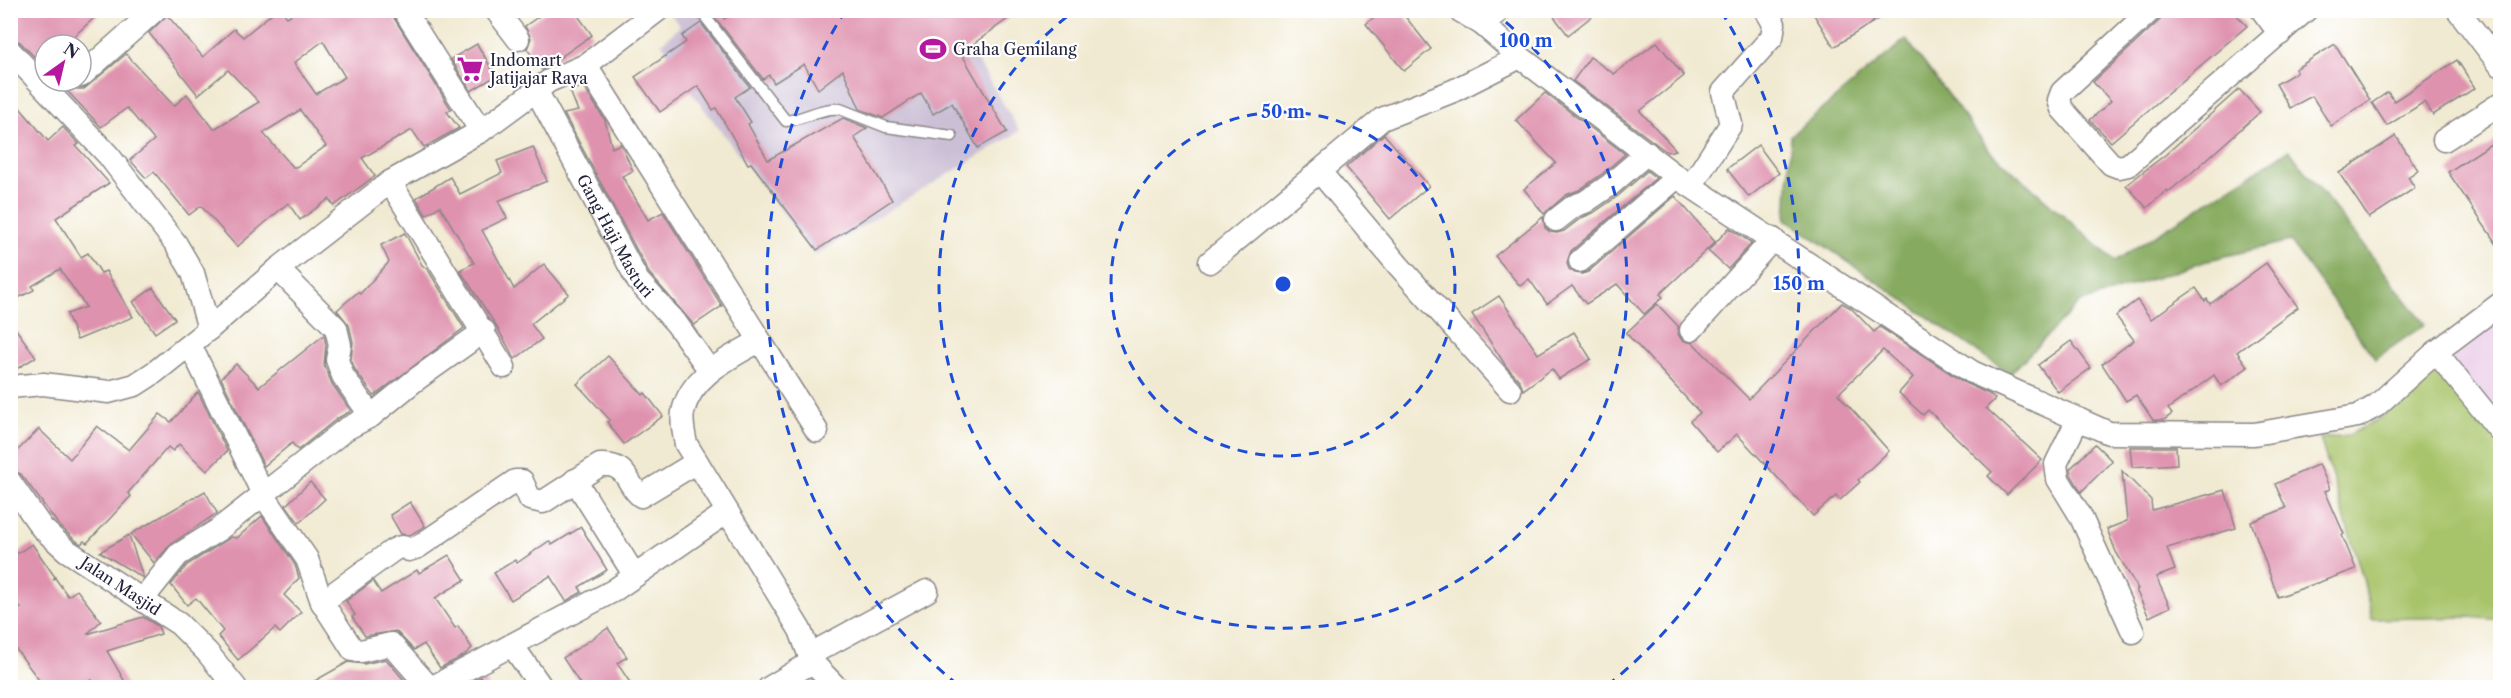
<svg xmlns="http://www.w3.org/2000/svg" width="2511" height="698" font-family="'Libre Caslon Text',serif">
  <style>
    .built { fill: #ecd1ea }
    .industrial { fill: #cbbfd5 }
    .green { fill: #a8c46b; stroke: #657353; stroke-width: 1.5 }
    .forest { fill: #86aa5f; stroke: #54664d; stroke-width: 1.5 }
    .building { fill: #df92ae; fill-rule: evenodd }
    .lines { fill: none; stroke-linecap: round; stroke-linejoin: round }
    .lane-casing { stroke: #8a8686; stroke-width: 13 }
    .street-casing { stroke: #8a8686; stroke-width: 25 }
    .lane { stroke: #fff; stroke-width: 10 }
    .street { stroke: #fff; stroke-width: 22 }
    .ring { fill: none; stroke: #1d4ed8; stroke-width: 3; stroke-dasharray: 10 8 }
    .labels { text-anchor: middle; stroke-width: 4.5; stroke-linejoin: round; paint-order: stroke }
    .poi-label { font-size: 16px; fill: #22223b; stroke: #fff; text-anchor: start }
    .street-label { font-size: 16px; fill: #22223b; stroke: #fff }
    .centre { fill: #1d4ed8; stroke: #fff; stroke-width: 3 }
    .ring-label { font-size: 18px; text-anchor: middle; font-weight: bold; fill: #1d4ed8; stroke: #fff; stroke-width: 4.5; stroke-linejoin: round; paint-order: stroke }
  </style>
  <rect width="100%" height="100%" fill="#fff"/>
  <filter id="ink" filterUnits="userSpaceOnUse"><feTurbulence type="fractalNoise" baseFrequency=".0167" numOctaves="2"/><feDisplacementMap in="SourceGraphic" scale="12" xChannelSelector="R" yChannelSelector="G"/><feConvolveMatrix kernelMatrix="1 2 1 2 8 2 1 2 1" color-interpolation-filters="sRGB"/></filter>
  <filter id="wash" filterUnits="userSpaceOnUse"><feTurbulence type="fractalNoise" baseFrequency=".008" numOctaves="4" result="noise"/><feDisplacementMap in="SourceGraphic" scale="24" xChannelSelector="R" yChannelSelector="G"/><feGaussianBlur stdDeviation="1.35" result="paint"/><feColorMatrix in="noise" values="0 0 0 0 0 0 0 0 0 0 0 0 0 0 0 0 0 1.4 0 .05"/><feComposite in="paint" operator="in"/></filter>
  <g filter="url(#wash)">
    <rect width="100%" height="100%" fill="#f1ead2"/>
    <polygon class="built" points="2500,319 2500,424 2451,360"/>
    <polygon class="industrial" points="759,10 913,85 972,52 1020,131 815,255 683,81 662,43 680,26 671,15 678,11"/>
    <polygon class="green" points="2440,366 2500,439 2500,620 2470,617 2372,619 2363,578 2320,438 2349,435 2380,418"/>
    <polygon class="forest" points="1906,39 1989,150 2115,261 2289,150 2425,324 2375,359 2290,241 2213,259 2079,303 2010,374 1786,219 1791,135"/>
    <g id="blocks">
      <g class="building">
        <polygon points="10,10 103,10 64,45 45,45 45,68 20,42 10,38"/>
        <path d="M276,10H281L287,17L299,10H389L451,109L447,112L459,128L424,147L412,130L362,158L375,176L334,206L329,199L300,220L288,203L237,247L201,206L189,215L154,172L146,178L130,160L154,140L127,108L101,127L58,81H69L76,89H84L126,54L174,106L187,94L214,129L259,102L228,70L198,95L149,33L167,15L203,57L234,29L243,37ZM323,41L345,77L316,94L294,63ZM300,110L326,146L296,167H293L263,133Z"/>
        <polygon points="548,10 574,10 592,35 542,70 527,49 531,38 525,26"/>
        <polygon points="740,10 1020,10 961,53 1007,132 978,148 952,103 933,114 921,93 883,118 860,109 843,70 818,89 804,64 774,83 769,75 763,79 713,15 719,11 724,19"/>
        <polygon points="1382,10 1400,10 1431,49 1404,71 1366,24"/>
        <polygon points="1549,10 1600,10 1568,35"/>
        <polygon points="1811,10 1892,10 1834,47"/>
        <polygon points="2164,10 2232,10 2247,26 2111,142 2090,120 2111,101 2093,82 2160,20"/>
        <polygon points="701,23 750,87 735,97 751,122 748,124 768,160 843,118 867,128 854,137 892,200 817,250 751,163 748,164 716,108 713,110 698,86 660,112 635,77 686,42 682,36"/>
        <polygon points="1657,42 1684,76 1640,111 1676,150 1667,152 1573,81 1590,57 1614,74"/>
        <polygon points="477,44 496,76 471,91 451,59"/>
        <polygon points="2335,44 2370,100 2331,126 2312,96 2290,108 2276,84 2297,72 2295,69"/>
        <polygon points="2457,60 2475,88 2433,115 2424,102 2387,126 2372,103 2388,92 2394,101"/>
        <polygon points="583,86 605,120 612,148 620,144 624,151 633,171 622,176 648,220 663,212 722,306 694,325 649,273 564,114 578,111 570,91"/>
        <polygon points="2239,89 2260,112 2188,176 2168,192 2167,190 2147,208 2126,185 2165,155"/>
        <polygon points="1545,93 1625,154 1602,174 1579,190 1566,195 1544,214 1524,189 1556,163 1516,120"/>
        <polygon points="10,96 48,141 63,127 79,144 76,146 109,183 56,218 81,257 88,253 101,273 106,271 133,317 77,340 67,314 86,307 60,269 32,286 34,290 10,302"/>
        <polygon points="1384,134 1429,186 1390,219 1346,167"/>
        <polygon points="2396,136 2418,170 2408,177 2415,188 2369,218 2339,173"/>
        <polygon points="2500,138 2500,249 2448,172"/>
        <polygon points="1758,145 1779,173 1749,197 1727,169"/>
        <polygon points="533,147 547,181 498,201 507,218 482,230 514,289 544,264 569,294 531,324 542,339 515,359 495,324 460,270 474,263 440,206 426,215 416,198 450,177 460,194 502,173 497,161"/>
        <polygon points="1647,171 1656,178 1571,251 1567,263 1569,269 1575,273 1582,274 1588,272 1675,196 1715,242 1660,294 1663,297 1644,314 1617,284 1586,304 1572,286 1547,304 1529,279 1520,286 1495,256 1543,217 1545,228 1550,232 1557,233 1564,231 1581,218 1593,213 1618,196"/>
        <polygon points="1729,228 1752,243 1728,269 1708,251"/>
        <polygon points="405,233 422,265 428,270 464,328 374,396 355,370 351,359 353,342 349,325 337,310 358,292 360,294 389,262 381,245"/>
        <polygon points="2266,263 2298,307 2237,352 2248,367 2221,386 2214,375 2168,409 2172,414 2164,420 2153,420 2136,395 2126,401 2102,364 2134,340 2116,316 2137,300 2151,319 2196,288 2205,301 2207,299 2210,304"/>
        <polygon points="153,288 175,319 155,333 133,302"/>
        <polygon points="1499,296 1538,354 1574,332 1591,359 1559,379 1552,369 1523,390 1520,381 1506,366 1472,314"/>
        <polygon points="1842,303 1851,308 1874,332 1880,327 1965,383 1991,395 1995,399 1986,408 2042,460 2007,495 1988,476 1992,472 1928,410 1923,415 1899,393 1913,377 1883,350 1838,394 1889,451 1858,480 1860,482 1840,500 1836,496 1813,516 1737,434 1717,452 1690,421 1700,413 1626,333 1657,304 1678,326 1678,334 1682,340 1693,343 1749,399"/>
        <polygon points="10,321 36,357 10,373"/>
        <polygon points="324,335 326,345 324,365 332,384 351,411 338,418 298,450 292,443 264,466 221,378 236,364 259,387"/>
        <polygon points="2071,341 2091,368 2058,392 2038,365"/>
        <polygon points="608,356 643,395 645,393 663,416 624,444 607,422 610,420 577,384"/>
        <polygon points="198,392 227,451 207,471 179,444 173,451 168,447 128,493 131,496 87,543 84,541 81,544 74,539 58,524 21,474 10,469 10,458 39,429 70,459 97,426 129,450 160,414 171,422"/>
        <polygon points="2095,444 2112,461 2081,492 2071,474 2070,469"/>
        <polygon points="2130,447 2176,447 2177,464 2132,467"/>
        <polygon points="2319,464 2330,489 2325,491 2344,534 2342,535 2356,569 2278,597 2251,522 2286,508 2275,484"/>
        <polygon points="2122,471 2151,500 2152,510 2225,490 2236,528 2167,548 2175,570 2156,577 2170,607 2149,617 2136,590 2138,589 2116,552 2107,529 2127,521"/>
        <polygon points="310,482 325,499 299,523 286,505"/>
        <polygon points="205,491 217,513 171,544 154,563 131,534"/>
        <polygon points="410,502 425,526 410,535 401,534 390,515"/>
        <polygon points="262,516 295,565 299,578 284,595 301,612 280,633 275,628 238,660 218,636 223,631 196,598 187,605 171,585 187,565 231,537 237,538"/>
        <polygon points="581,527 607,570 579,587 582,592 566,601 550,576 511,600 494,573 515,560 517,563 549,541 552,545"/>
        <polygon points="129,535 143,577 143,578 100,552"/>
        <polygon points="32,544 55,577 53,579 55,578 68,596 77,590 101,621 87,634 143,617 158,626 161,634 107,651 128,687 96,687 92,680 77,687 44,687 10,641 10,616 21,608 10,592 10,558"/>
        <polygon points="449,555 465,580 435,598 455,628 458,626 472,648 465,655 440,668 424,644 414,650 396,631 365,636 352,617 355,615 346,601 373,581 381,593 417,570 419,573"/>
        <polygon points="608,628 627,657 617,663 633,687 582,687 563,658"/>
        <polygon points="386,659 410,687 304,687 348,662 364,664"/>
        <polygon points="481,677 489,687 461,687"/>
      </g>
    </g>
  </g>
  <g filter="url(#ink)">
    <use href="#blocks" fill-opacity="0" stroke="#8a8686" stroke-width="1.5"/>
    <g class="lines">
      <g class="lane-casing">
        <path id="lane" d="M700,10L786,121C804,119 822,107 840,109L886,127L952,136"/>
      </g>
      <g class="street-casing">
        <g id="street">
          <polyline points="404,10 481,131"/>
          <polyline points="496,10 518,39"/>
          <polyline points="1459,10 1482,24 1520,57 1677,177 1972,372 2109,433 2254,434 2358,416 2376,406 2436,352 2500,304"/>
          <polyline points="2151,10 2062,92 2059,100 2062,109 2111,164 2119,167 2128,165 2306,10"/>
          <polyline points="2262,10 2280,34"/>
          <polyline points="2458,10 2500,65"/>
          <polyline points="1482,24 1500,10"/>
          <polyline points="10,51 109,156 176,244 193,273 209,329"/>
          <polyline points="586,65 817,431"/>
          <polyline points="81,76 155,10"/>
          <path id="s1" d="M536,90L638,281L676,323L710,371"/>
          <polyline points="2444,140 2500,104"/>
          <polyline points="1320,172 1398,265 1510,390"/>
          <polyline points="390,182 504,367"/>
          <polyline points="1691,186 1731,124 1723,92 1772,37 1774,24 1766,10"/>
          <polyline points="1556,220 1574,206 1585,202 1610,185 1647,153"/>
          <polyline points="1580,261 1677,177"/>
          <polyline points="1210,262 1382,119 1453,91 1520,57"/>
          <polyline points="278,269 336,328 340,345 337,360 343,376 371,416"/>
          <polyline points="1691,330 1773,239"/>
          <path d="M759,341C730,358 691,375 683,412C681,423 684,434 686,444L800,630L812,662L837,688"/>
          <polyline points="190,345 264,496 307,559 322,602 353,650 361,651 391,644 430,688"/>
          <polyline points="2436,352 2500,431"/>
          <polyline points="10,387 43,384 109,392 135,385 155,372 209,329 278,269 390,182 481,131 549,81 586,65 658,10"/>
          <polyline points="2078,419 2056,464 2058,479 2080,515 2133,632"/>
          <polyline points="575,480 635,576"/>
          <path id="s2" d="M10,482L42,528L66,550L179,624L207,652L236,688"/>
          <polyline points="142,600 178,555 218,530 346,429 371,416 414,381 484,331"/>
          <path d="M322,602L392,551C399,547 402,545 409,550L418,547L515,481H522L530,499L543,502L600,465C629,463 626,485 641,496L697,462"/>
          <polyline points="512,645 542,688"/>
          <polyline points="809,655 927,591"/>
          <polyline points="431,688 613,591 727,512"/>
          <polyline points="769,688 812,662"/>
        </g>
      </g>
      <use href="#lane" class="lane"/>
      <use href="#street" class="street"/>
    </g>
  </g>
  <g class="ring">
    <circle cx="1283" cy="284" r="172"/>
    <path d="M1492 11A344 344 0 1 1 1074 11"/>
    <path d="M958 685A516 516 0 0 1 845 11M1721 11A516 516 0 0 1 1608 685"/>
  </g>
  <defs>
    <g id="stadium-bare" transform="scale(2.07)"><path d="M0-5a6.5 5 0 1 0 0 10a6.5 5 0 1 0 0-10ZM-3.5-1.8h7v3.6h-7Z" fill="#b5179e" stroke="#fff" stroke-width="2.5" paint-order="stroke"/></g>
    <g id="supermarket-bare" transform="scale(2.07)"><path d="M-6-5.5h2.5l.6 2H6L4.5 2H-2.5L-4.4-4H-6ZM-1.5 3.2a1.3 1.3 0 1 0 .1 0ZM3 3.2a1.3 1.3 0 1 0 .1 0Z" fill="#b5179e" stroke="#fff" stroke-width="2.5" paint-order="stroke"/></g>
  </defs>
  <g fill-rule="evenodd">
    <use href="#stadium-bare" x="933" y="49"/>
    <use href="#supermarket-bare" x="470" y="69"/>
  </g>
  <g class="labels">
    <g class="poi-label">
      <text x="953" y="55">Graha Gemilang</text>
      <text x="490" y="66">Indomart<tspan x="490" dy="18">Jatijajar Raya</tspan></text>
    </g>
    <g class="street-label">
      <text dy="6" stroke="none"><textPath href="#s1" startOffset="166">Gang Haji Masturi</textPath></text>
      <text dy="6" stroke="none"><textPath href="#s2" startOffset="154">Jalan Masjid</textPath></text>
    </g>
  </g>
  <circle cx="1283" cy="284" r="9" class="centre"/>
  <g class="ring-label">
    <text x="1526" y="47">100 m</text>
    <text x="1283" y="118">50 m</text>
    <text x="1799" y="290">150 m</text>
  </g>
  <rect width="2511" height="698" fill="none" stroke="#fff" stroke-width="36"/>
  <g transform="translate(63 63) rotate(34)"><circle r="28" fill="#ffffff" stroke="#a7a7b1" stroke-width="1.5"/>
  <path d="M0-4.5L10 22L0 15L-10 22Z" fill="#b5179e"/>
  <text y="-9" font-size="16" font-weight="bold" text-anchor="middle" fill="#22223b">N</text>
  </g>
</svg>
